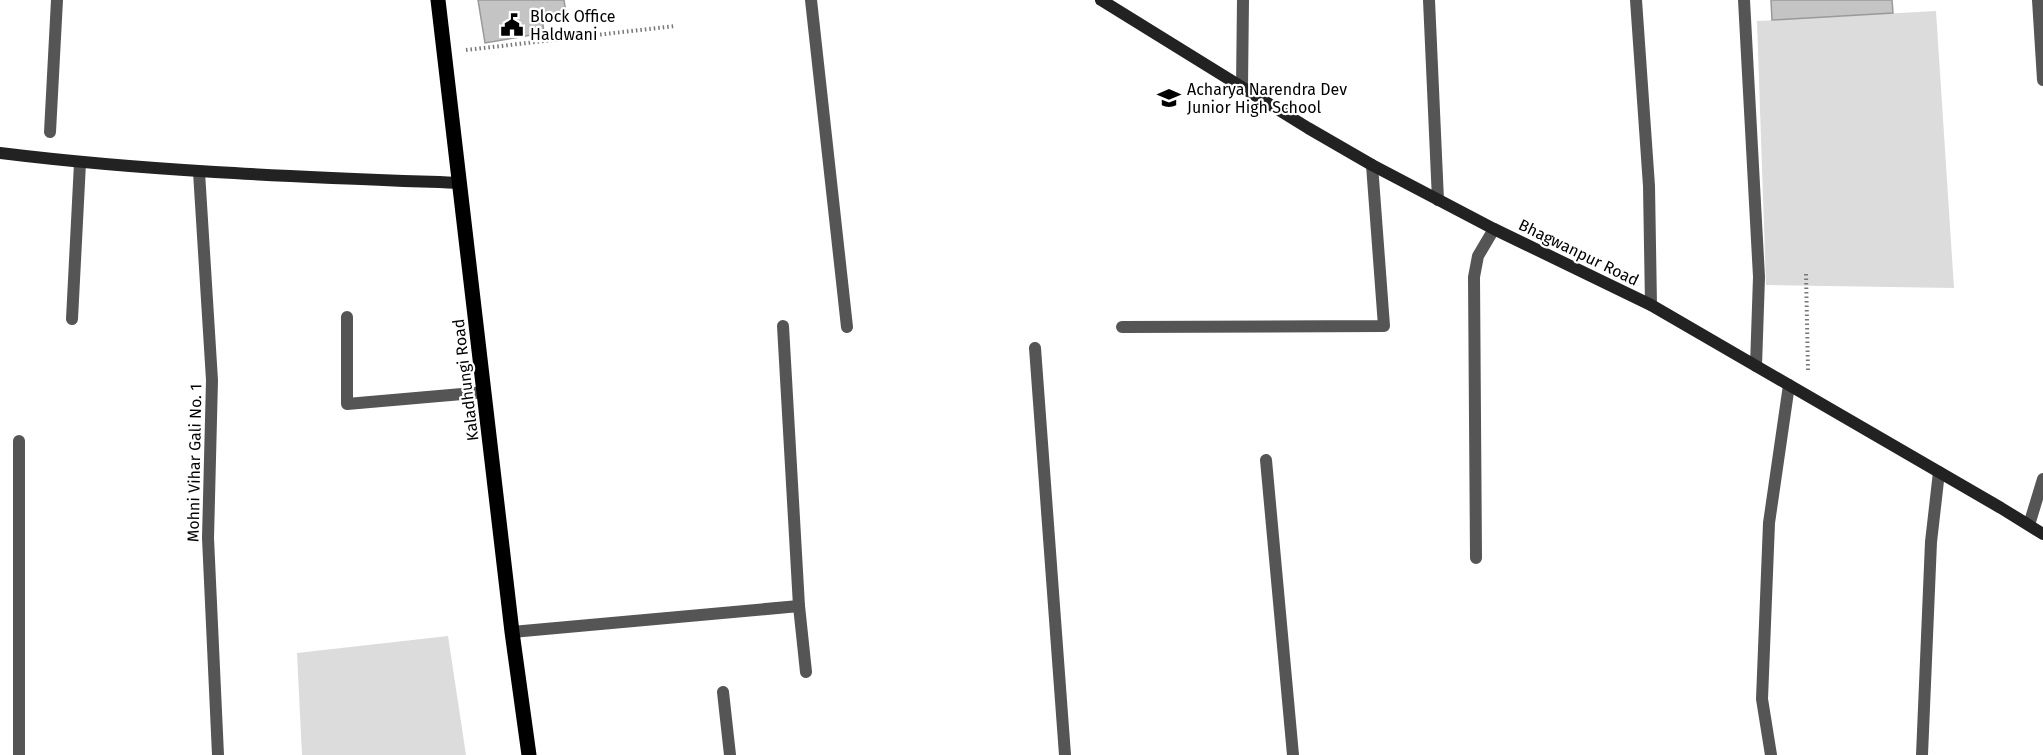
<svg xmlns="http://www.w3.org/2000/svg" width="2043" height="755" font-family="'Fira Sans',sans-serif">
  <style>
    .green { fill: #dcdcdc }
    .building { fill: #c4c4c4; stroke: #999; stroke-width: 1.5 }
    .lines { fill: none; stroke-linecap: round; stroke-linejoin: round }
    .path { stroke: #777; stroke-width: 4; stroke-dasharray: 1.5 3; stroke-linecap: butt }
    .lane { stroke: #555; stroke-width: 12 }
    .street { stroke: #555; stroke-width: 12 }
    .secondary { stroke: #222; stroke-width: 12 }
    .primary { stroke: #000; stroke-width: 15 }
    .labels { text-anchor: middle; stroke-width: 4.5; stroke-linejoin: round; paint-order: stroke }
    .poi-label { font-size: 16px; fill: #000; stroke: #fff; text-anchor: start }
    .street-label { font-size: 16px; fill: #000; stroke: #fff }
  </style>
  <rect width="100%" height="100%" fill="#fff"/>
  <g class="green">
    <polygon points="1936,11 1954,288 1766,285 1757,21"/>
    <polygon points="448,636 466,755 302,755 297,653"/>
  </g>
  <g class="building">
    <polygon points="478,0 564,0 566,13 542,17 544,33 485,43"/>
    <polygon points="1771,0 1892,0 1893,13 1772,20"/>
  </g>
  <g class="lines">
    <g class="path">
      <polyline points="466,50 675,26"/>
      <polyline points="1806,274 1808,371"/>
    </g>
    <g class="lane">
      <polyline points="1744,0 1759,277 1756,366"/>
      <polyline points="347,317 347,404 485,392"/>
      <polyline points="72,319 80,163"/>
      <polyline points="1476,558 1474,277 1478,256 1494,229"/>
    </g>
    <g class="street">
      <polyline points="811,0 847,327"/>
      <polyline points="1429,0 1438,200"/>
      <polyline points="1636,0 1649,186 1651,305"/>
      <polyline points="2038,0 2043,80"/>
      <polyline points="1242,86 1243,0"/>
      <polyline points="50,132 57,0"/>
      <polyline points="199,172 212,380 208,538 218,755"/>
      <polyline points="783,326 799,606 806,672"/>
      <polyline points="1122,327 1384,326 1372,165"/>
      <polyline points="1035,348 1065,755"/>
      <polyline points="19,441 19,755"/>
      <polyline points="1266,460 1293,755"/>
      <polyline points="2029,525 2043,479"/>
      <polyline points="512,632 799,606"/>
      <polyline points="723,692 730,755"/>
      <polyline points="1771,755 1762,699 1769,523 1789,385"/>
      <polyline points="1922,755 1931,542 1939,472"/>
    </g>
    <g class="secondary">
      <polyline points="1101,0 1308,128 1372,165 1494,229 1651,305 2001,508 2043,534"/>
      <path d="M0,153C153,172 306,177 460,183"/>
    </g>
    <polyline class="primary" points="438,0 512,632 529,755"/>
  </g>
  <defs>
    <g id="civic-bare" transform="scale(1.8)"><path d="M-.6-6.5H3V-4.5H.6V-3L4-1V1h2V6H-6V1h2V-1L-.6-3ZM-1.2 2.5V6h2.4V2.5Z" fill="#000" stroke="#fff" stroke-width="2.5" paint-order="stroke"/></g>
    <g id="school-bare" transform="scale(1.8)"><path d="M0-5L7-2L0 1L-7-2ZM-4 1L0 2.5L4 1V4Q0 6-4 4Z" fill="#000" stroke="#fff" stroke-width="2.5" paint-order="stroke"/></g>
  </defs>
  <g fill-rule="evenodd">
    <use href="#civic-bare" x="512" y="25"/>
    <use href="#school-bare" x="1169" y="98"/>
  </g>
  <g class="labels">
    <g class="poi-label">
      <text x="530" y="22">Block Office<tspan x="530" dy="18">Haldwani</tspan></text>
      <text x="1187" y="95">Acharya Narendra Dev<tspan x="1187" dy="18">Junior High School</tspan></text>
    </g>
    <g class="street-label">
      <text transform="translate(1579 252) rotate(26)" y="6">Bhagwanpur Road</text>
      <text transform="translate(465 380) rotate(-97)" y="6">Kaladhungi Road</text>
      <text transform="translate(194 463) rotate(-89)" y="6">Mohni Vihar Gali No. 1</text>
    </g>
  </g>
</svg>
